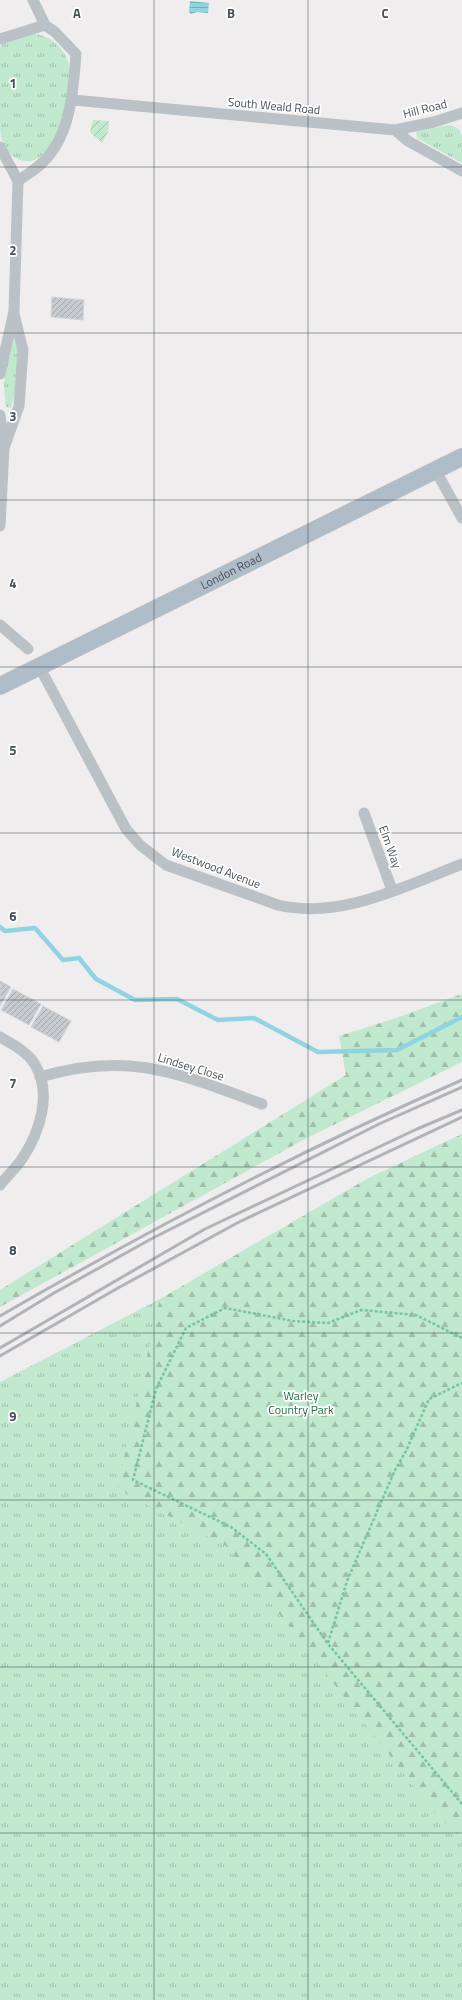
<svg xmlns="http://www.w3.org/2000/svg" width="462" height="2000" font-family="'Titillium Web',sans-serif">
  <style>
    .grass { fill: url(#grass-tufts) }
    .forest { fill: url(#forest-firs) }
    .garden { fill: url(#garden-furrows) }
    .water { fill: url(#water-rules) }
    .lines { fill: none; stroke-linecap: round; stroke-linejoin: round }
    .stream { stroke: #91d4e1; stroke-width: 4.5 }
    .building { fill: url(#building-hatch); stroke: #d2d4d8 }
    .path { stroke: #7cc39d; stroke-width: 2.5; stroke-dasharray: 3 2; stroke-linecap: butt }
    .minor { stroke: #bac2c8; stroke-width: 11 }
    .primary { stroke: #afbdc9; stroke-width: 18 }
    .rail { stroke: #b0b3b7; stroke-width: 3 }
    .grid { fill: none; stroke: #475158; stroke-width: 1; stroke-opacity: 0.55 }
    .labels { text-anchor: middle; stroke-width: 3.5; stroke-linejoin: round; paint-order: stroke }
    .street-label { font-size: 12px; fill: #475158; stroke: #fff }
    .park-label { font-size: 12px; fill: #217146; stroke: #fff }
    .grid-label { font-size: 13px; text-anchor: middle; font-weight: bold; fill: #475158; stroke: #fff; stroke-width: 3.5; stroke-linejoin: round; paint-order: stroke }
  </style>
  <defs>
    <pattern id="grass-tufts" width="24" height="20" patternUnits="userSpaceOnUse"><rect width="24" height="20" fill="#c0e9ce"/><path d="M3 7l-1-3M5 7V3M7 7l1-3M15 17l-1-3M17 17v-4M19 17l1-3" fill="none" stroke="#9ebfaa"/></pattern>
    <pattern id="forest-firs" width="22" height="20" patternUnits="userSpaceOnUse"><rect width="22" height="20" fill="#c0e9ce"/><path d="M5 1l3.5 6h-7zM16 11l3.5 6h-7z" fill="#9ebfaa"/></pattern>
    <pattern id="garden-furrows" width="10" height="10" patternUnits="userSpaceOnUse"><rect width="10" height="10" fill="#c0e9ce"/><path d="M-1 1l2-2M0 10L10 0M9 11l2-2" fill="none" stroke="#9ebfaa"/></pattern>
    <pattern id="water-rules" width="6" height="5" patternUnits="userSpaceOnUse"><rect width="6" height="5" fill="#91d4e1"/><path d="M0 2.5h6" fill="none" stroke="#78aeb9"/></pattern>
    <pattern id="building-hatch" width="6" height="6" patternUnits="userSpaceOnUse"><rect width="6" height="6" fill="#c7cacf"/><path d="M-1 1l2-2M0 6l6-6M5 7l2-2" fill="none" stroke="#a3a6ab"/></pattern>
  </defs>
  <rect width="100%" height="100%" fill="#efeded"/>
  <g class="grass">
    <path d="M32,34C52,34 70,52 70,73C71,90 61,125 53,141C39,169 12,168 1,138C0,131 0,121 0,114C0,91 0,69 0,47L3,43Z"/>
    <polygon points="450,125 459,129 462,136 462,163 417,138 416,133 418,131"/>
    <path d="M16,331C20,357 18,382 11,408L6,407L4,388L6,350Z"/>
    <polygon points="462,1134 462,2000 0,2000 0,1382 160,1299 367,1179"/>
  </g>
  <g class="forest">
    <polygon points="462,994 462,1062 305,1139 0,1307 0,1290 346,1075 339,1036 396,1018"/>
    <polygon points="462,1134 462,1838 435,1813 226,1546 117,1489 160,1299 367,1179"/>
  </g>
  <polygon class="garden" points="93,120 109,121 108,132 102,143 90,132"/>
  <polygon class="water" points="190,1 209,3 208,13 197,12 191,14 189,12"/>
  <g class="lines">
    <polyline class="stream" points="0,927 5,931 35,928 63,960 79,958 96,979 135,1000 177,999 218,1020 254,1018 318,1052 397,1050 462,1017"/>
  </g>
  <g class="building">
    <polygon points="52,297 84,300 83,320 51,317"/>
    <polygon points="0,981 11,987 0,1006"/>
    <polygon points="13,989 41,1004 29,1025 1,1010"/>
    <polygon points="43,1006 71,1021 59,1042 31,1027"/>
  </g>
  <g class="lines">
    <g class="path">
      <polyline points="462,1338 416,1315 361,1310 328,1323 293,1321 225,1308 186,1328 156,1389 133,1480 231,1527 266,1554 328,1644 462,1804"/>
      <polyline points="328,1643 347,1581 395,1470 406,1451 429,1399 462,1383"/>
    </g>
    <g class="minor">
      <polyline points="33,0 45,25"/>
      <path d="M0,39L45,25L55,32L76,54C73,91 71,136 42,163C35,170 26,175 18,181"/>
      <polyline points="73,100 395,130 408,141 462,171"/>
      <polyline points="395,130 434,122 462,113"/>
      <polyline points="0,147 18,181 14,311 0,374"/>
      <polyline points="0,415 4,448 0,526"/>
      <polyline points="4,448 19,406 23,350 14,314"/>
      <polyline points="436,471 462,518"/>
      <polyline points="0,625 28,649"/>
      <path d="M39,666L126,829L140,845L166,865L278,905C340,920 405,886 462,864"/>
      <polyline points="364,813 392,890"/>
      <path d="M0,1037C12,1044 26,1051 34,1063C53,1092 40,1132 22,1159C16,1168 7,1176 0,1185"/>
      <path d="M40,1077C129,1050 180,1074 262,1104"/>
    </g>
    <path class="primary" id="s1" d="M0,686L462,457"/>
    <g class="rail">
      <path d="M0,1316C150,1229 303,1149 462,1080"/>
      <polyline points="0,1326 54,1293 151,1239 379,1124 462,1087"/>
      <polyline points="0,1348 205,1229 417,1129 462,1110"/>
      <polyline points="0,1356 118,1288 239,1222 462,1117"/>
    </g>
  </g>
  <path class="grid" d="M154,0V2000M308,0V2000M0,167H462M0,333H462M0,500H462M0,667H462M0,833H462M0,1000H462M0,1167H462M0,1333H462M0,1500H462M0,1667H462M0,1833H462"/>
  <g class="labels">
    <g class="street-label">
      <text transform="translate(274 106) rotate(5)" y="4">South Weald Road</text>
      <text transform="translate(425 109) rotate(-14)" y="4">Hill Road</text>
      <text dy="4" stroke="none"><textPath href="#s1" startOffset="258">London Road</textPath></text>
      <text transform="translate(390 847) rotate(70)" y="4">Elm Way</text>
      <text transform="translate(216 868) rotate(21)" y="4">Westwood Avenue</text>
      <text transform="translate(191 1067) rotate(17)" y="4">Lindsey Close</text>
    </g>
    <g class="park-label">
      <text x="301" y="1400">Warley<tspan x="301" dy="14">Country Park</tspan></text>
    </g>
  </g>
  <g class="grid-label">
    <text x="77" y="18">A</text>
    <text x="231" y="18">B</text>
    <text x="385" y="18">C</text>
    <text x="13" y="88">1</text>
    <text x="13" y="255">2</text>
    <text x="13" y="421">3</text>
    <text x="13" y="588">4</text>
    <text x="13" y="755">5</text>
    <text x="13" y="921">6</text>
    <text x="13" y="1088">7</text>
    <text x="13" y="1255">8</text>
    <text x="13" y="1421">9</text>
  </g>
</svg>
